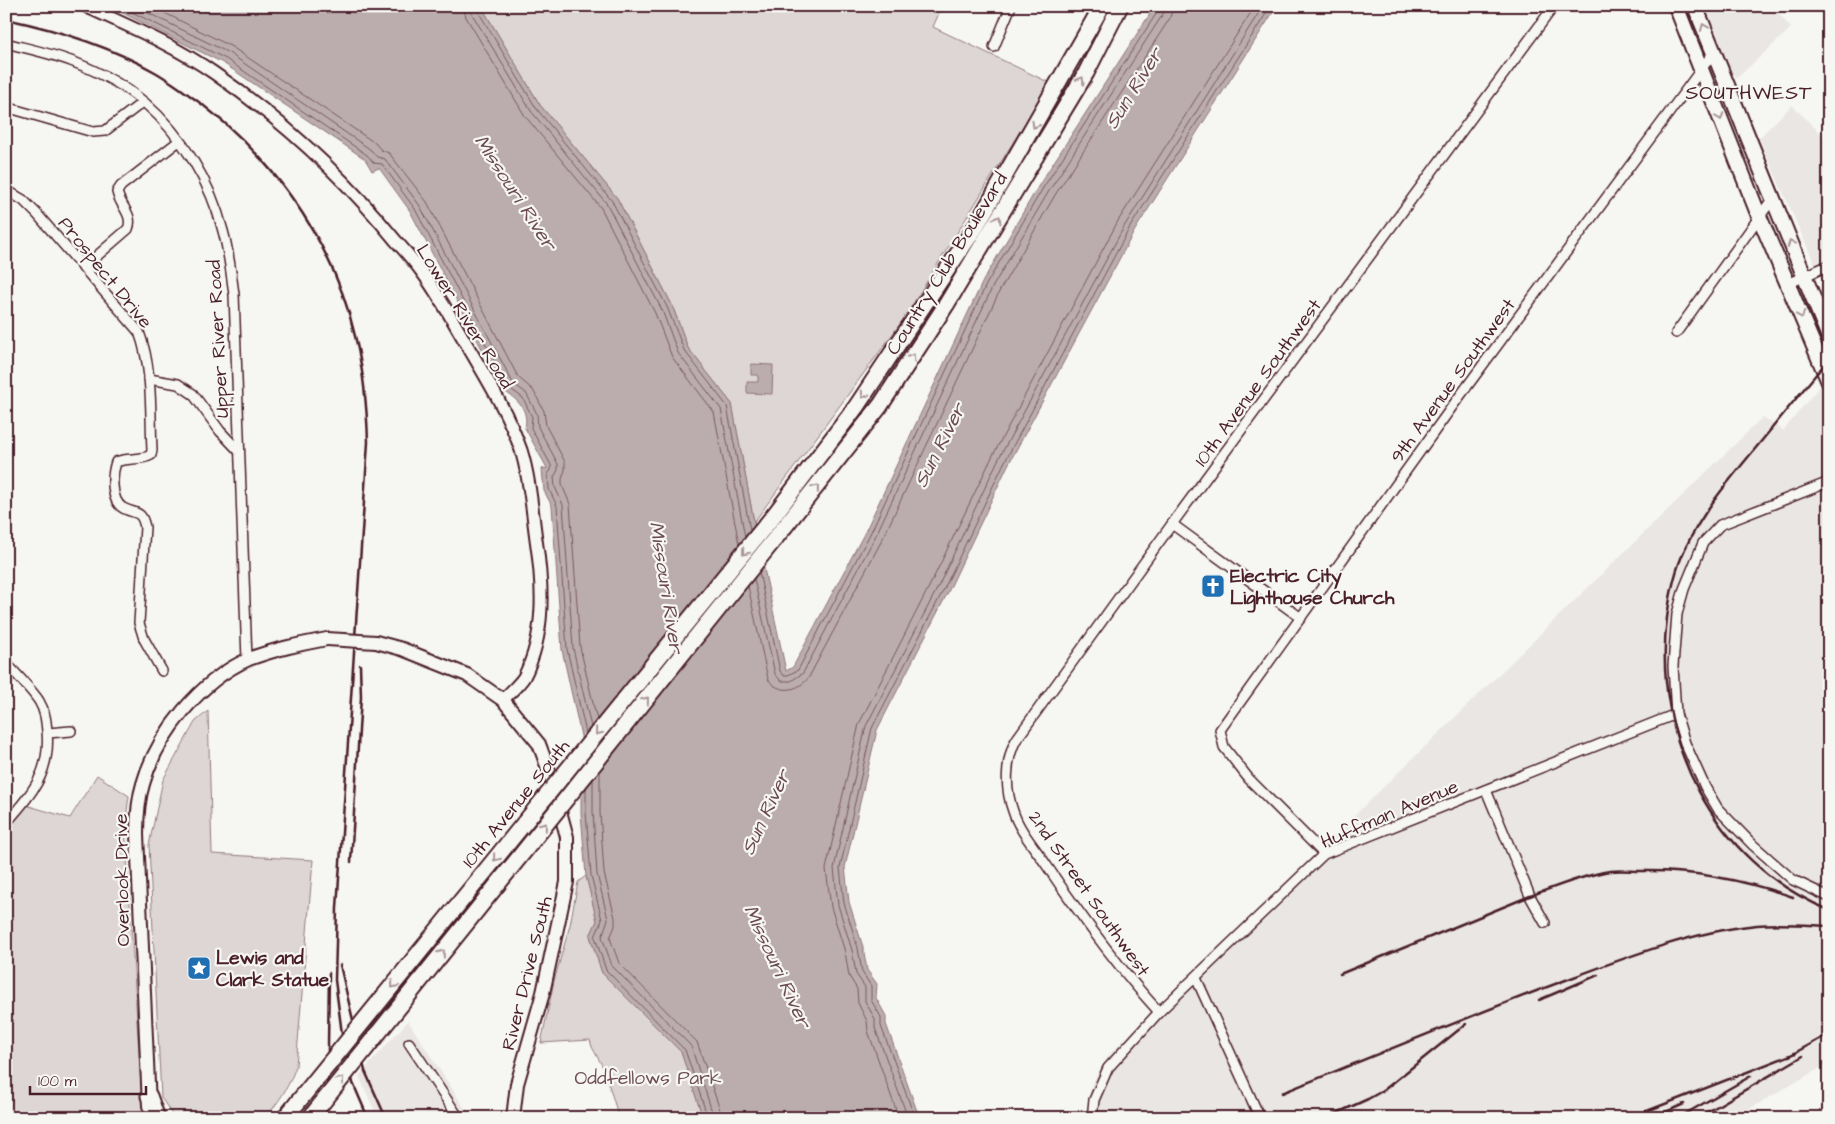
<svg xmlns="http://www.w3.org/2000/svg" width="1835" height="1124" font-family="'Architects Daughter',sans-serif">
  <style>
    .built { fill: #e9e6e3 }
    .green { fill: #ddd6d5; stroke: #947a80 }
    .water { fill: #bbadae; stroke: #8e747a }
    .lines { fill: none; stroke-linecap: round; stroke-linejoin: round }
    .shore { stroke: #77585f; stroke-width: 1 }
    .minor-casing { stroke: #4a1f2b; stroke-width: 12 }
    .tertiary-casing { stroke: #4a1f2b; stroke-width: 15 }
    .secondary-casing { stroke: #4a1f2b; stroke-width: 16 }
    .primary-casing { stroke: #4a1f2b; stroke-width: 18 }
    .trunk-casing { stroke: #4a1f2b; stroke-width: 19 }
    .minor { stroke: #f6f6f2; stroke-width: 9 }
    .tertiary { stroke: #f6f6f2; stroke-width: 11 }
    .secondary { stroke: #f6f6f2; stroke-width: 12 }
    .primary { stroke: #f6f6f2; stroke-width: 14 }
    .trunk { stroke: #f6f6f2; stroke-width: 15 }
    .rail { stroke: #4a1f2b; stroke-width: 2.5 }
    .secondary-bridge-casing { stroke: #4a1f2b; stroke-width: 16; stroke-linecap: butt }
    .trunk-bridge-casing { stroke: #4a1f2b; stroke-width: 19; stroke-linecap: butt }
    .secondary-bridge { stroke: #f6f6f2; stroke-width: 12 }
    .trunk-bridge { stroke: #f6f6f2; stroke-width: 15 }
    .oneway { stroke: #a99598 }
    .labels { text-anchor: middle; stroke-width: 4.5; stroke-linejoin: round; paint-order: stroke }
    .street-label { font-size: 19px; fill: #4a1f2b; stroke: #f6f6f2 }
    .poi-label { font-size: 19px; font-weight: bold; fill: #4a1f2b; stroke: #f6f6f2; text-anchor: start }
    .park-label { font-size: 19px; fill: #6f4d56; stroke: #f6f6f2 }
    .water-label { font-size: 20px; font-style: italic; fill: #6c4a52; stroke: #f6f6f2 }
    .neighbourhood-label { font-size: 20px; letter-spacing: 1px; fill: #4a1f2b; stroke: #f6f6f2 }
  </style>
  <rect width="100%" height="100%" fill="#f6f6f2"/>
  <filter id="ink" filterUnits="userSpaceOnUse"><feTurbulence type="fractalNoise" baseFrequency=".02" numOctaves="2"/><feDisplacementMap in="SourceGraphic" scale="10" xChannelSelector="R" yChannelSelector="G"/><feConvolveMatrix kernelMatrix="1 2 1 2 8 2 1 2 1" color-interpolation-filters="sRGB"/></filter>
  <g filter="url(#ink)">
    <g class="built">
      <polygon points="1695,6 1772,6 1791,28 1737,78 1714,52"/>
      <polygon points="1792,105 1822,135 1829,139 1829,296 1759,138"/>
      <polygon points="1827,377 1829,382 1829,1063 1733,1118 1085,1118 1092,1083 1109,1055 1763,417 1783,431"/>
      <polygon points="408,1021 471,1118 378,1118 359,1076"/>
    </g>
    <g class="green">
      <polygon points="481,6 942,6 933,27 1050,83 903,320 754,522 732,404 688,348 672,305 617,198 540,105"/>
      <path d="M208,711L212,854L313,860L296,1066C290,1085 279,1102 265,1118H174L161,1097L149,845L163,780L195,722Z"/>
      <polygon points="97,775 129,796 125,826 143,1118 6,1118 6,823 22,804 70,818"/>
      <polygon points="586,876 597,921 590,936 602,973 681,1052 703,1118 619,1118 604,1069 592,1047 590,1040 541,1043 554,981 570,925 578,882"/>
    </g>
    <g class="water">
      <path d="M109,6H481L540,105L617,198L672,305L688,348L732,404L754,522L786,671L793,667L865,532L983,281L1039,185L1155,6H1277L1135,230L1008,465L948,592L877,730L845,867L849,902L863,947L867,970L877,984L876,998L886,1016V1024L917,1111L921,1118H703L681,1052L602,973L590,936L597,921L586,876L581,813V736L562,650L552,506L544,491L542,469L547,468L525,428C529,410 518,400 504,391L410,211L379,168L372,171L365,159L223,63Z"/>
      <polygon points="751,364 773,365 772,394 747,393 747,382 758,382 758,375 751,375"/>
    </g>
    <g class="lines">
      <g class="shore">
        <polyline points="120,6 226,59 367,155 374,163 382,164 415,209 508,387 523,398 532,417 531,428 551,465 551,470 548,474 549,489 557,506 567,649 586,733"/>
        <polyline points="134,6 229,53 371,150 377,157 385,159 420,206 513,383 526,393 537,414 538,427 558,464 558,470 554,477 555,487 563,505 573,648 591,727"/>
        <polyline points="151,6 232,47 375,143 381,150 389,153 427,202 518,377 533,390 544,411 546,426 565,462 565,470 562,479 562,485 570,504 580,647 597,720"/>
        <polyline points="463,6 466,17 525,116 601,208 655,313 672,357 714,412 739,544"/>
        <polyline points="471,6 472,14 531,111 607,204 662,310 678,353 721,409 745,537"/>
        <polyline points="477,6 478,11 536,108 612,201 667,307 684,350 727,406 750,530"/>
        <polyline points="759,572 780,671 783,675 788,675 798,670 870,534 987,283 1043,188 1158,11 1159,6"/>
        <polyline points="754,579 775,674 781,681 791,681 803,673 875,537 993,286 1049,191 1163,14 1165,6"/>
        <path d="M748,586L768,679C779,695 799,691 809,677L882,540L1000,290L1055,195L1170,18L1173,6"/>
        <polyline points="600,770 600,812 604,873 615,918 615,926 610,938 619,963 697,1042 720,1110 721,1118"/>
        <polyline points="593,780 593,812 597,874 608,919 602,937 612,966 691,1046 714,1118"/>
        <polyline points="586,788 586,813 591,875 602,920 595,937 606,970 685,1050 708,1118"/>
        <polyline points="899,1118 868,1031 867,1021 858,1003 857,989 849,976 845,952 831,907 826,869 859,724 931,583 992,457 1118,221 1255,6"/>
        <polyline points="908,1118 875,1028 875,1019 865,1001 865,987 856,974 852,950 838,905 834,868 866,726 938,587 998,460 1125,225 1263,6"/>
        <polyline points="915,1118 881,1026 881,1017 871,1000 871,986 862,972 858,948 844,903 840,868 872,728 944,589 1004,463 1130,227 1271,6"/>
      </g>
      <g class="minor-casing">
        <g id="minor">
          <path d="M6,43C29,49 54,54 76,63C99,72 125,86 145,103C182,135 211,183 223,231C229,252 231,273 234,294L247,660"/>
          <polyline points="994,47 1011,6"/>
          <polyline points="6,107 93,132 105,131 143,102"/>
          <path d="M6,190L23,200L37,214L139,332C153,369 150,411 152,450L151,455C140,461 127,457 116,462C112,474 110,500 123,508C136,515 141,509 145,527L139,623L144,639L162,671"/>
          <path d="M83,268L128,229C134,215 120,206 117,192L121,186L179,141"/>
          <polyline points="1788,284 1829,265"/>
          <polyline points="1676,333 1773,198"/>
          <polyline points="149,379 178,384 193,394 220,431 239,451"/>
          <polyline points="1829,482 1720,525 1703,543 1684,589 1677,614 1673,666 1676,714 1685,743 1705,787 1718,809 1753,845 1793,880 1829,897"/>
          <polyline points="1172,524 1301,618"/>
          <path d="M6,663C17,675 30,688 39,701C45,711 46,720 47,731C51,772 32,794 6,823"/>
          <polyline points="48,733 71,731"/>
          <polyline points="1486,790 1530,896 1545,923"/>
          <polyline points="1324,854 1249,779 1224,747 1220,730 1454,404 1714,52"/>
          <polyline points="1196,978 1260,1118"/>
          <path d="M1159,1012C1117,966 1080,915 1045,863C1034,847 1019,830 1013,811C1005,789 1005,761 1016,740L1172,524L1554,6"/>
          <polyline points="409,1043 459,1118"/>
          <polyline points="1092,1118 1094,1100 1108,1068 1159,1012 1324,854 1676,714"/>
        </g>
      </g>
      <g class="tertiary-casing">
        <path id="tertiary" d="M85,6C128,26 174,45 214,73C281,119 344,177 396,241C405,251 414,261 422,272C439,295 453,321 467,345C487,379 508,413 521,450C530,479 532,510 536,539C543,585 546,634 524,677C519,685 509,693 503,700"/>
      </g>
      <g class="secondary-casing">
        <g id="secondary">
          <polyline points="376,642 402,649 467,675 503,700 539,744 549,771 567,837 567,882 543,993 517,1084 513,1118"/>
          <path d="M149,1106L137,834C137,817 138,800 143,784C157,734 201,680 249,659C275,649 301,644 327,639"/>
        </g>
      </g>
      <g class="primary-casing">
        <g id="primary">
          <polyline points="1676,6 1759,216 1829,382"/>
          <polyline points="1695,6 1829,337"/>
        </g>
      </g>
      <g class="trunk-casing">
        <g id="trunk">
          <polyline points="775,514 856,407 975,228 1102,6"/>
          <polyline points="785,526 880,406 946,305 1086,73 1120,6"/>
          <polyline points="149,1096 157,1118"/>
          <polyline points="285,1118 298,1102"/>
        </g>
      </g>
      <use href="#minor" class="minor"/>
      <use href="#tertiary" class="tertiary"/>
      <use href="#secondary" class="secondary"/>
      <use href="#primary" class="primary"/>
      <use href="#trunk" class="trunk"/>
      <g class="rail">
        <path d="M6,19C58,30 109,46 155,72C164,77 172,83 181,89C267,148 333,237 356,340C364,374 367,408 368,442L337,908L335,980L342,1034L353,1083L368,1118"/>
        <path d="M1829,359C1805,387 1782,416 1759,444C1732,477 1703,510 1685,549C1675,570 1670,594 1667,618C1652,738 1713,863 1829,910"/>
        <polyline points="351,862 361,697 360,665"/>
        <polyline points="340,965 365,1071 386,1118"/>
        <path d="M1340,974L1530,896C1555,887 1584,875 1610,871C1620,870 1631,871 1641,871C1693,870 1744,880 1793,897"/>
        <polyline points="1539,1000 1598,975"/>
        <polyline points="1789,1056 1829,1034"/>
        <path d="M1282,1093C1368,1058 1453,1023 1539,990C1607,965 1685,932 1757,925C1781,923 1805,925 1829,926"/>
        <polyline points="327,1118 329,973"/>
        <polyline points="1326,1118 1368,1099 1384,1090 1466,1024"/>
        <polyline points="1629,1118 1796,1053"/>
        <polyline points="1652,1118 1684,1104"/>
        <polyline points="1678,1118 1751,1076"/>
        <polyline points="1697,1118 1803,1056"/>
      </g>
      <g class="secondary-bridge-casing">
        <polyline id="secondary-bridge" points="327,639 376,642"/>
      </g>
      <g class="trunk-bridge-casing">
        <g id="trunk-bridge">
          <polyline points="298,1102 775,514"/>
          <polyline points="310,1118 785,526"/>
        </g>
      </g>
      <use href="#secondary-bridge" class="secondary-bridge"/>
      <use href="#trunk-bridge" class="trunk-bridge"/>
    </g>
    <defs><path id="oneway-chevron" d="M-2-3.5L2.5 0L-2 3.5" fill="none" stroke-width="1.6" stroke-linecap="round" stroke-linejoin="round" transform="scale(1.25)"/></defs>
    <g class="oneway">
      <use href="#oneway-chevron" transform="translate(1704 27) rotate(-113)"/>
      <use href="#oneway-chevron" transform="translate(1081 80) rotate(-59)"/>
      <use href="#oneway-chevron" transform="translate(1720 117) rotate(69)"/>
      <use href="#oneway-chevron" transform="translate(1035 125) rotate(120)"/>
      <use href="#oneway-chevron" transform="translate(998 219) rotate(-59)"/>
      <use href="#oneway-chevron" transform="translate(1791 243) rotate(-112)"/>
      <use href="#oneway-chevron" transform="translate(1801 315) rotate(68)"/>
      <use href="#oneway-chevron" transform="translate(912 357) rotate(-57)"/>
      <use href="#oneway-chevron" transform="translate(864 395) rotate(124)"/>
      <use href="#oneway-chevron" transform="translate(816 488) rotate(-51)"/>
      <use href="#oneway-chevron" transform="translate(745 552) rotate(129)"/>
      <use href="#oneway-chevron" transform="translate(646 700) rotate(-51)"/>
      <use href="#oneway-chevron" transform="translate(598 732) rotate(129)"/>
      <use href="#oneway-chevron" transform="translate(544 826) rotate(-51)"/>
      <use href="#oneway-chevron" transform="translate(496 858) rotate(129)"/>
      <use href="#oneway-chevron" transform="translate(442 953) rotate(-51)"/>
      <use href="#oneway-chevron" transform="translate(394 985) rotate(129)"/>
      <use href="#oneway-chevron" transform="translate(341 1080) rotate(-51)"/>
    </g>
  </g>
  <defs>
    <g id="church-square" transform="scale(1.25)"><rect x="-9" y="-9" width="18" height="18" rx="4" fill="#1f6fb2" stroke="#f6f6f2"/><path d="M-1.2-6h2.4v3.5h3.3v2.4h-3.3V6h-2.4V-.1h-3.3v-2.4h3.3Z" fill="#fff"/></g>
    <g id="sight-square" transform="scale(1.25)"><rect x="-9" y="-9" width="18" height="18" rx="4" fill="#1f6fb2" stroke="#f6f6f2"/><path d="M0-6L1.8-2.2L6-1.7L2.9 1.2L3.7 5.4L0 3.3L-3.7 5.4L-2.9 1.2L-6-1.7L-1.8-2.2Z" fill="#fff"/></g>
  </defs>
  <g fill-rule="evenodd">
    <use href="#church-square" x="1213" y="586"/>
    <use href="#sight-square" x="199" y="968"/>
  </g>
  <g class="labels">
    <g class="street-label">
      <text transform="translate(946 263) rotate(-58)" y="7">Country Club Boulevard</text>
      <text transform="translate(106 272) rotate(51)" y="7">Prospect Drive</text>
      <text transform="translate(466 316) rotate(58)" y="7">Lower River Road</text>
      <text transform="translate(217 339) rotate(-93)" y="7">Upper River Road</text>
      <text transform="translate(1452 380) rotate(-54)" y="7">9th Avenue Southwest</text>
      <text transform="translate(1257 382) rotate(-54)" y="7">10th Avenue Southwest</text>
      <text transform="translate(515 803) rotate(-51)" y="7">10th Avenue South</text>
      <text transform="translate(1389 813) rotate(-23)" y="7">Huffman Avenue</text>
      <text transform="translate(121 880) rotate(-91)" y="7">Overlook Drive</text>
      <text transform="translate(1090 893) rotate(55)" y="7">2nd Street Southwest</text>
      <text transform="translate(526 973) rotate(-76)" y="7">River Drive South</text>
    </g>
    <g class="poi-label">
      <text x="1230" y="582">Electric City<tspan x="1230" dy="22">Lighthouse Church</tspan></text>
      <text x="216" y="964">Lewis and<tspan x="216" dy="22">Clark Statue</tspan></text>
    </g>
    <g class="park-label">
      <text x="648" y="1084">Oddfellows Park</text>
    </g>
    <g class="water-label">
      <text transform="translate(1133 88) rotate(-58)" y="7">Sun River</text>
      <text transform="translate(516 192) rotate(57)" y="7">Missouri River</text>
      <text transform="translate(939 445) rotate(-63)" y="7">Sun River</text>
      <text transform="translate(667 587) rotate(81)" y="7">Missouri River</text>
      <text transform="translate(765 812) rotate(-65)" y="7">Sun River</text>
      <text transform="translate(778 966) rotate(65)" y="7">Missouri River</text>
    </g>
    <g class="neighbourhood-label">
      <text x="1749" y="99">SOUTHWEST</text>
    </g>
  </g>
  <rect width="1835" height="1124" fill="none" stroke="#f6f6f2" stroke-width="25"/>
  <rect x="12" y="12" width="1810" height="1099" fill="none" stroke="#4a1f2b" stroke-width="2" filter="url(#ink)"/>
  <path d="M30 1086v8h116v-8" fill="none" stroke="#4a1f2b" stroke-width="2.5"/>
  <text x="38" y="1086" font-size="15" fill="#4a1f2b" stroke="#f6f6f2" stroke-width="4" paint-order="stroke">100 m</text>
</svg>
